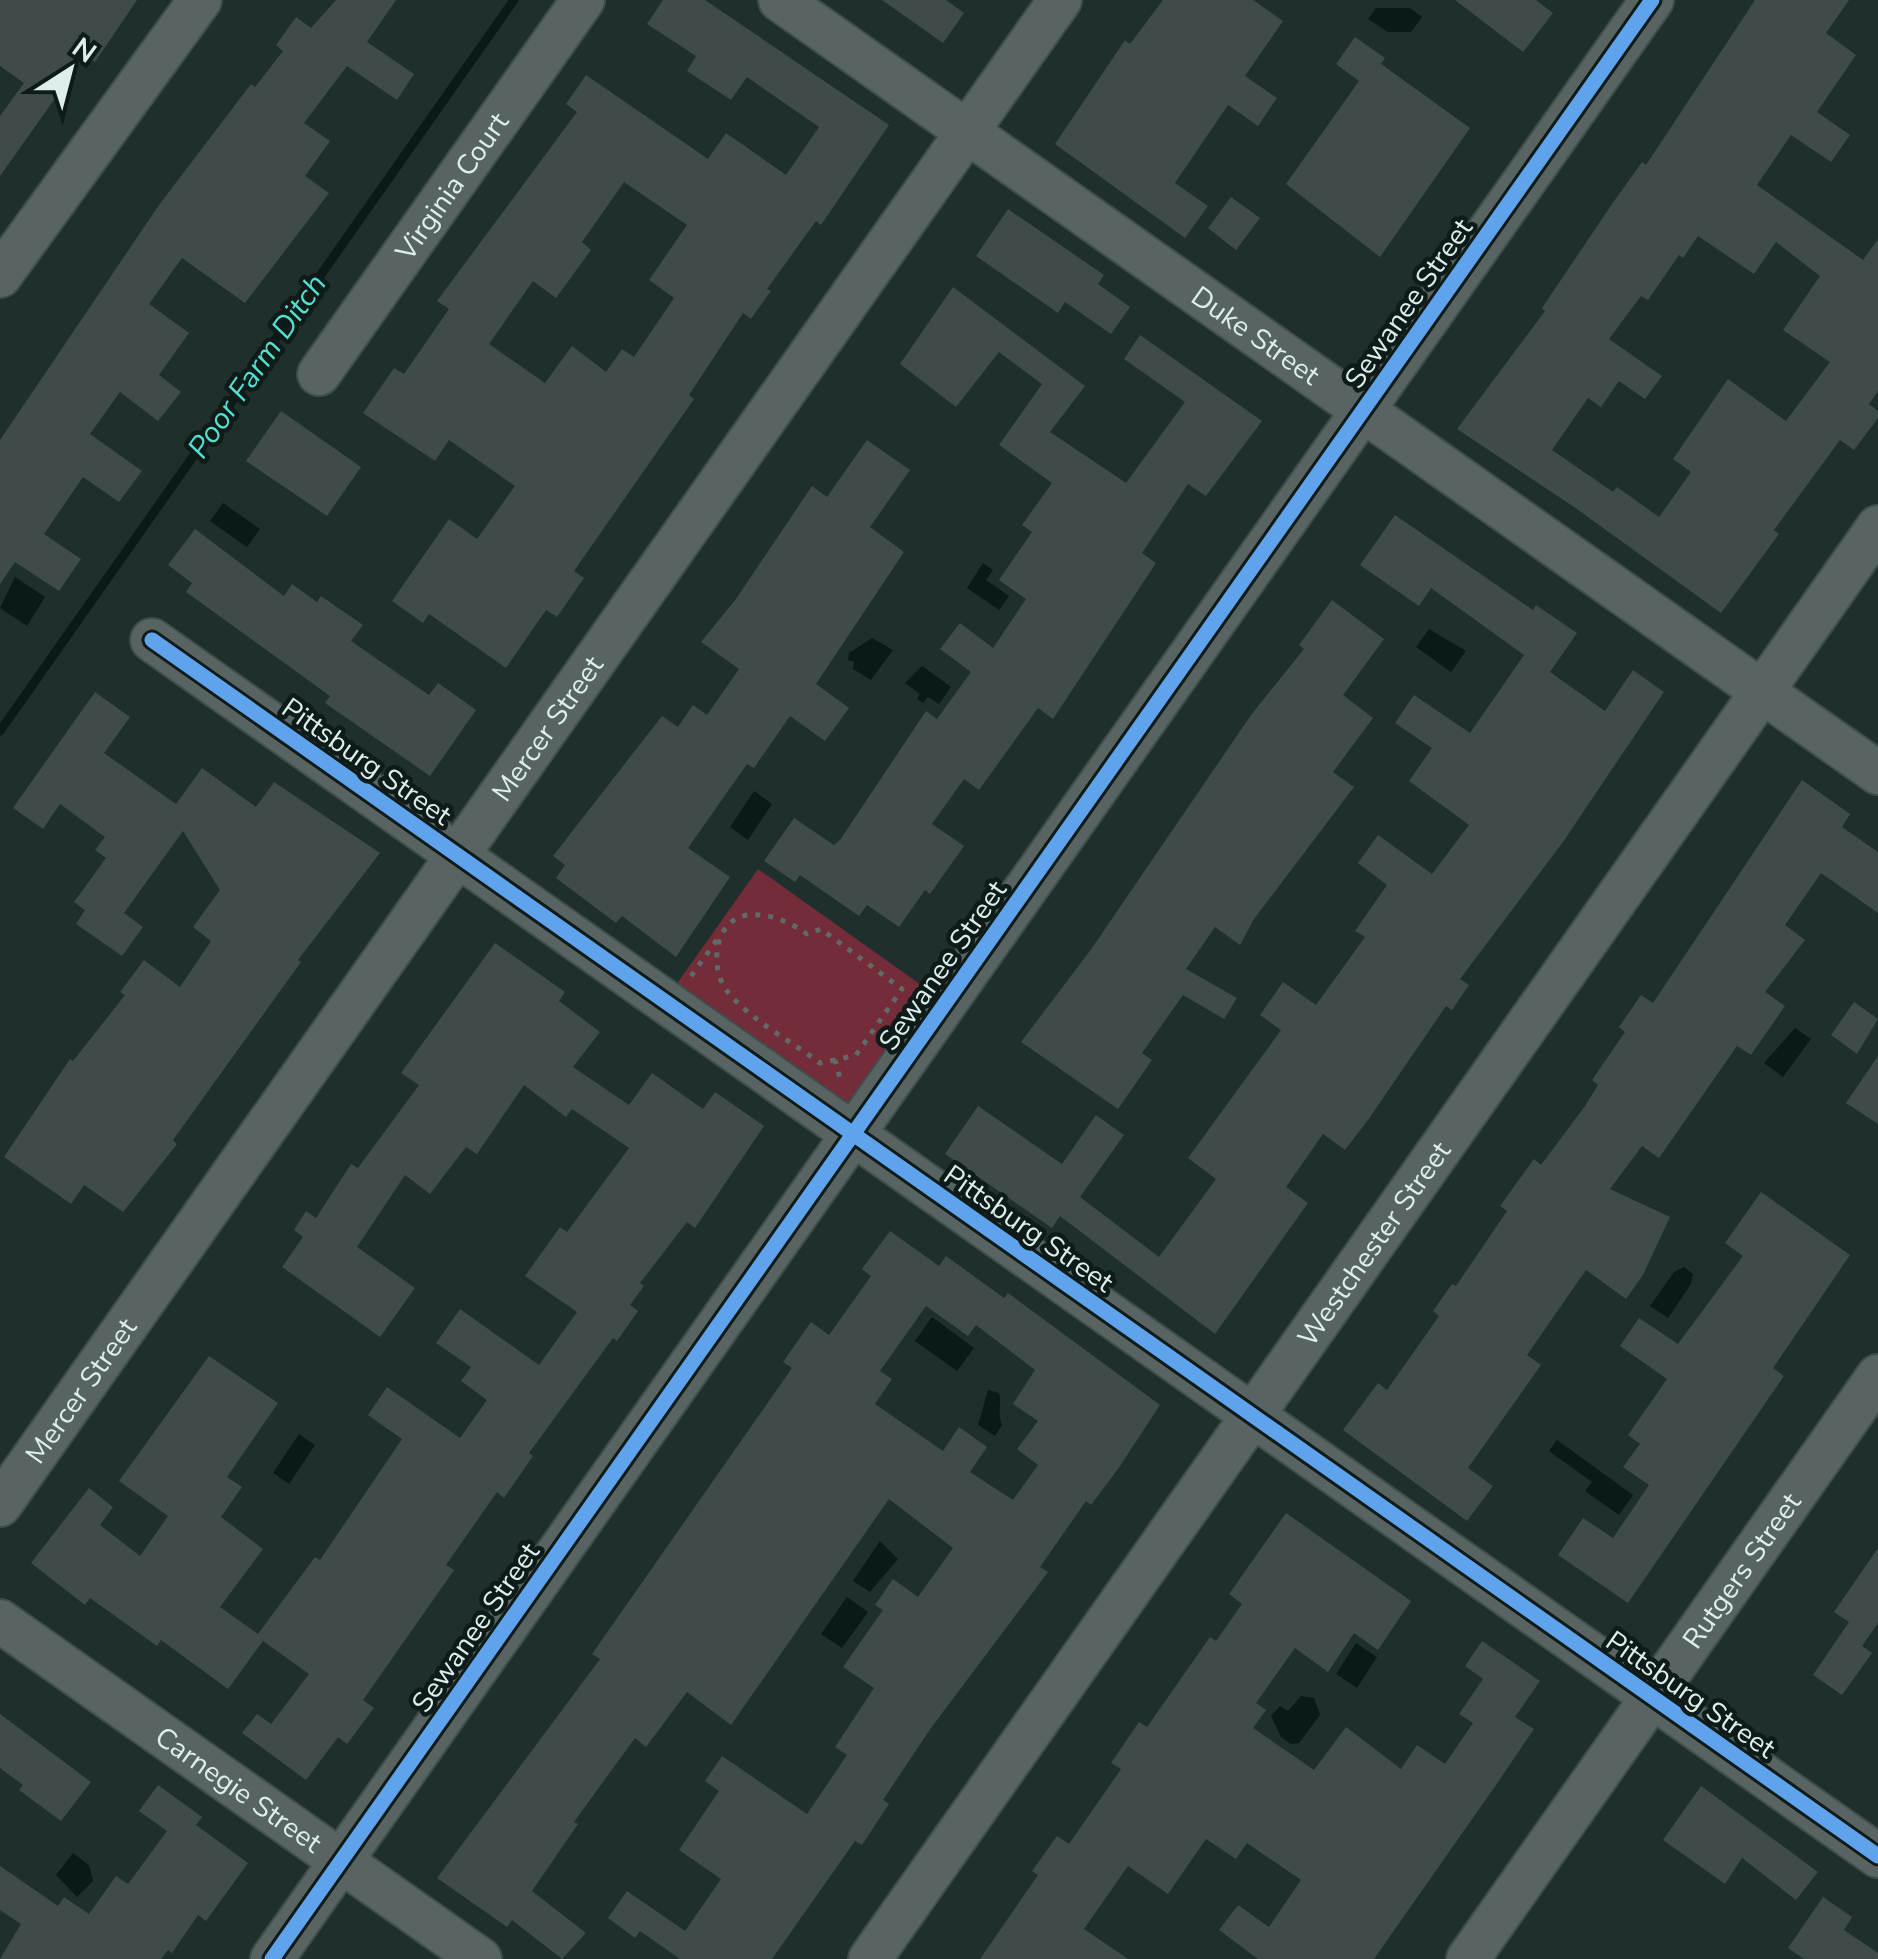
<svg xmlns="http://www.w3.org/2000/svg" width="1878" height="1959" font-family="'Nunito Sans',sans-serif">
  <style>
    .green { fill: #732c38 }
    .water { fill: #091a18 }
    .lines { fill: none; stroke-linecap: round; stroke-linejoin: round }
    .stream { stroke: #091a18; stroke-width: 9 }
    .building { fill: #3f4b49; fill-rule: evenodd }
    .minor-casing { stroke: #3f4d4c; stroke-width: 46 }
    .path { stroke: #606a68; stroke-width: 5; stroke-dasharray: 5 8; stroke-linecap: butt }
    .minor { stroke: #586462; stroke-width: 42 }
    .cycleway-casing { stroke: #0e1b19; stroke-width: 21 }
    .cycleway { stroke: #60a3ed; stroke-width: 15 }
    .labels { text-anchor: middle; stroke-width: 9; stroke-linejoin: round; paint-order: stroke }
    .street-label { font-size: 28px; fill: #ddeeeb; stroke: #0e1b19 }
    .water-label { font-size: 30px; font-style: italic; fill: #54dfce; stroke: #0e1b19 }
  </style>
  <rect width="100%" height="100%" fill="#1f2f2d"/>
  <polygon class="green" points="758,869 931,992 849,1108 676,985"/>
  <g class="water">
    <polygon points="1376,8 1410,8 1422,17 1411,32 1388,32 1368,19"/>
    <polygon points="223,503 260,529 247,547 210,521"/>
    <polygon points="983,563 993,570 986,580 1009,596 999,610 967,588"/>
    <polygon points="15,577 45,597 27,626 0,608"/>
    <polygon points="1429,629 1466,651 1451,672 1416,647"/>
    <polygon points="872,638 893,650 871,680 853,669 854,662 848,660 849,653"/>
    <polygon points="922,666 951,687 939,704 928,697 923,703 917,699 920,694 905,683"/>
    <polygon points="754,791 772,804 748,840 730,827"/>
    <polygon points="1795,1028 1811,1039 1783,1077 1764,1063"/>
    <polygon points="1684,1267 1693,1274 1691,1284 1668,1318 1650,1306 1674,1272"/>
    <polygon points="932,1317 974,1348 957,1371 915,1341"/>
    <path d="M988,1390L999,1393C1002,1405 997,1412 1002,1425L995,1436L978,1425Z"/>
    <polygon points="299,1434 315,1445 289,1484 273,1473"/>
    <polygon points="1557,1440 1633,1495 1619,1515 1585,1491 1592,1482 1549,1451"/>
    <polygon points="880,1541 898,1559 870,1592 853,1581"/>
    <polygon points="847,1597 868,1612 842,1648 821,1634"/>
    <polygon points="1356,1643 1377,1657 1357,1688 1336,1674"/>
    <polygon points="1301,1696 1314,1698 1320,1715 1299,1743 1291,1744 1281,1737 1271,1716 1280,1706 1288,1711"/>
    <polygon points="73,1853 89,1865 93,1881 77,1897 56,1875"/>
  </g>
  <g class="lines">
    <polyline class="stream" points="0,731 514,0"/>
  </g>
  <g class="building">
    <polygon points="0,0 137,0 95,62 85,56 0,176 0,116 24,83 0,66"/>
    <polygon points="336,0 396,0 367,42 414,74 397,100 347,66 304,123 330,141 305,176 329,193 245,303 182,258 149,304 189,333 159,375 181,392 158,421 120,392 90,434 142,471 119,502 83,477 44,534 81,559 59,591 15,562 0,584 0,440 159,205 251,84 255,87 283,51 276,45 296,17 311,28"/>
    <path d="M663,0H705L889,125L821,225L816,221L767,289L771,291L751,319L743,313L689,395L694,399L574,571L584,578L557,617L546,610L506,668L429,614L423,623L392,601L449,519L477,539L515,486L449,440L435,461L363,413L394,368L404,374L449,309L437,301L577,112L566,104L586,75L708,159L726,133L786,175L819,127L747,77L731,100L687,71L696,56L647,24ZM624,182L687,225L649,280L674,298L634,357L622,349L606,372L572,346L545,383L489,344L533,281L556,298L591,250L582,242Z"/>
    <polygon points="882,0 946,0 964,13 943,43"/>
    <polygon points="1163,0 1253,0 1283,21 1245,76 1277,98 1258,126 1228,105 1175,183 1208,206 1185,238 1055,144 1125,40 1130,44"/>
    <polygon points="1455,0 1536,0 1553,13 1523,52"/>
    <path d="M1755,0H1849L1826,33L1856,55L1817,112L1850,135L1831,162L1791,135L1757,185L1863,260L1878,239V391L1869,404L1878,411V418L1854,450L1840,440L1774,530L1779,534L1721,613L1574,507L1457,429L1545,311L1542,308L1610,207L1642,162L1646,165ZM1698,236L1754,274L1776,242L1820,276L1783,330L1830,362L1786,421L1728,379L1673,459L1691,472L1659,517L1617,487L1613,492L1552,450L1588,398L1601,407L1619,381L1645,399L1662,376L1609,339L1641,296L1648,300L1679,255L1683,258Z"/>
    <polygon points="1355,37 1385,58 1381,64 1470,128 1380,257 1286,184 1359,81 1336,64"/>
    <polygon points="1231,197 1260,218 1236,250 1208,228"/>
    <polygon points="1008,209 1104,275 1098,284 1130,307 1111,334 1065,302 1058,313 976,256"/>
    <polygon points="953,287 1085,386 1050,432 1126,483 1185,402 1124,359 1140,335 1262,421 1206,496 1188,484 1142,553 1156,563 1053,719 1038,708 979,790 964,779 932,824 964,846 930,894 925,890 899,927 867,905 859,916 800,875 795,882 764,861 794,818 834,845 840,840 926,711 937,719 971,672 940,649 960,623 993,648 1026,599 999,580 1032,532 1022,525 1052,483 999,445 1042,384 999,352 956,407 900,364"/>
    <polygon points="281,411 361,467 327,516 246,461"/>
    <polygon points="867,440 910,470 870,527 904,552 816,684 849,708 825,741 790,716 754,768 747,764 688,848 730,877 676,957 622,916 616,923 556,878 565,865 553,856 662,716 678,727 693,705 707,715 739,669 701,642 736,599 812,486 827,497"/>
    <polygon points="1395,515 1533,610 1536,605 1577,633 1550,672 1605,711 1633,670 1664,692 1563,842 1460,979 1469,985 1452,1010 1446,1006 1368,1120 1345,1150 1323,1134 1286,1187 1308,1203 1215,1334 1060,1216 1052,1228 945,1154 978,1106 1062,1164 1096,1115 1124,1135 1080,1197 1159,1257 1216,1179 1188,1158 1281,1030 1260,1015 1283,982 1316,1005 1365,937 1355,931 1387,885 1358,863 1378,835 1432,874 1469,825 1409,781 1432,748 1395,723 1414,695 1470,733 1524,655 1431,588 1419,606 1360,565"/>
    <polygon points="195,529 284,596 292,584 317,602 321,596 363,625 351,641 429,695 438,683 476,710 430,776 325,703 330,696 186,592 192,583 168,565"/>
    <polygon points="1332,600 1384,639 1343,695 1373,718 1333,772 1354,787 1254,919 1240,945 1215,927 1186,969 1237,998 1224,1019 1183,995 1142,1053 1152,1060 1118,1109 1021,1042 1092,948 1251,715 1304,649 1299,645"/>
    <polygon points="95,692 130,717 104,753 176,804 202,768 256,807 274,782 380,853 298,960 301,962 173,1140 177,1144 123,1212 84,1185 71,1204 4,1157 70,1059 73,1061 125,995 120,992 144,960 180,987 211,941 193,927 220,890 183,831 124,913 143,927 122,956 76,924 85,910 74,902 106,858 95,850 105,837 60,804 43,829 13,808"/>
    <polygon points="1802,780 1850,814 1842,827 1878,852 1878,913 1821,873 1785,925 1805,940 1765,992 1785,1006 1751,1055 1737,1046 1659,1158 1642,1146 1610,1189 1670,1217 1643,1275 1626,1299 1586,1270 1527,1355 1541,1365 1468,1468 1493,1486 1467,1521 1343,1430 1378,1383 1387,1390 1439,1316 1433,1311 1452,1284 1456,1286 1507,1211 1500,1206 1534,1159 1541,1165 1585,1106 1598,1085 1592,1080 1625,1032 1619,1027 1641,995 1653,1003"/>
    <polygon points="495,943 565,992 559,1001 600,1032 573,1067 629,1105 652,1073 703,1109 715,1092 764,1126 695,1228 687,1222 640,1283 644,1286 630,1305 638,1311 617,1341 613,1338 529,1453 533,1456 504,1498 497,1492 446,1565 454,1570 363,1700 374,1708 347,1744 338,1737 306,1780 242,1733 257,1714 271,1724 309,1674 263,1641 228,1689 161,1640 157,1646 90,1598 85,1605 31,1563 89,1488 113,1507 100,1525 140,1556 168,1516 119,1481 209,1356 278,1403 227,1477 242,1487 221,1517 263,1549 220,1607 258,1634 315,1557 320,1560 402,1439 368,1415 387,1387 460,1438 487,1400 461,1381 471,1367 436,1343 460,1309 539,1365 577,1312 525,1276 560,1227 567,1232 629,1148 572,1109 566,1117 524,1085 477,1154 466,1147 430,1194 405,1175 357,1247 415,1288 380,1337 282,1267 303,1237 294,1230 306,1211 316,1218 351,1164 358,1168 419,1085 401,1073"/>
    <polygon points="1854,1002 1878,1019 1857,1054 1831,1035"/>
    <polygon points="1878,1056 1878,1124 1846,1103"/>
    <polygon points="1761,1192 1850,1255 1773,1368 1784,1376 1628,1603 1558,1555 1583,1518 1613,1538 1649,1485 1623,1467 1640,1444 1628,1435 1667,1379 1620,1346 1639,1318 1678,1344 1743,1256 1725,1243"/>
    <path d="M890,1231L939,1266L946,1256L1004,1298L1008,1293L1160,1405L1118,1469L1091,1505L1086,1501L1040,1567L1048,1572L931,1728L883,1800L889,1804L862,1845L855,1841L772,1959H680L640,1931L635,1938L608,1918L627,1891L685,1931L721,1879L679,1850L719,1791L705,1781L722,1756L807,1814L847,1755L835,1747L874,1688L843,1667L883,1610L875,1605L893,1579L918,1597L953,1548L889,1499L731,1725L687,1692L646,1747L635,1738L574,1822L578,1824L532,1891L586,1933L562,1959L512,1920L507,1927L437,1878L600,1659L592,1654L792,1368L783,1362L811,1322L829,1335L871,1276L862,1269ZM926,1306L968,1336L976,1325L1035,1370L1013,1404L1038,1421L1017,1449L1038,1465L1013,1500L970,1472L987,1447L959,1427L943,1451L875,1404L892,1379L880,1371Z"/>
    <polygon points="1286,1513 1411,1601 1378,1650 1354,1633 1328,1672 1295,1648 1256,1703 1266,1710 1253,1728 1314,1770 1346,1727 1401,1769 1417,1745 1445,1764 1473,1723 1459,1714 1483,1679 1465,1666 1482,1641 1540,1681 1515,1717 1534,1729 1496,1785 1374,1959 1258,1959 1219,1930 1238,1905 1269,1927 1301,1880 1247,1843 1236,1859 1206,1839 1168,1894 1128,1866 1084,1929 1128,1959 980,1959 1038,1875 1032,1871 1057,1836 1069,1844 1121,1769 1111,1763 1139,1722 1147,1727 1210,1637 1216,1641 1242,1604 1229,1594"/>
    <polygon points="1878,1548 1878,1623 1862,1646 1872,1653 1842,1695 1813,1675 1849,1622 1834,1612"/>
    <polygon points="0,1714 91,1782 61,1821 19,1790 23,1785 0,1768"/>
    <polygon points="158,1785 202,1817 196,1825 248,1863 206,1921 198,1915 172,1953 168,1950 161,1959 0,1959 21,1924 0,1910 0,1866 58,1906 64,1897 89,1914 116,1876 128,1884 167,1831 139,1811"/>
    <polygon points="1701,1786 1818,1872 1796,1900 1742,1858 1725,1884 1663,1840"/>
    <polygon points="1823,1897 1852,1917 1844,1930 1878,1953 1878,1959 1804,1959 1788,1948"/>
  </g>
  <g class="lines">
    <g class="minor-casing">
      <g id="minor">
        <path id="s1" d="M780,0L1878,773"/>
        <polyline points="0,276 200,0"/>
        <path id="s2" d="M319,374L583,0"/>
        <polyline points="152,640 1878,1856"/>
        <path id="s3" d="M0,1505L1060,0"/>
        <path id="s4" d="M0,1621L480,1959"/>
        <polyline points="272,1959 1652,0"/>
        <path id="s5" d="M870,1959L1878,527"/>
        <path id="s6" d="M1468,1959L1878,1376"/>
      </g>
    </g>
    <g class="path">
      <polyline points="691,976 717,940"/>
      <path d="M835,1060L820,1063C791,1041 750,1020 727,991C709,968 714,919 748,915C770,913 790,922 807,934L821,929L902,989L856,1055L835,1060L841,1082"/>
    </g>
    <use href="#minor" class="minor"/>
    <g class="cycleway-casing">
      <g id="cycleway">
        <polyline points="152,640 1878,1856"/>
        <polyline points="272,1959 1652,0"/>
      </g>
    </g>
    <use href="#cycleway" class="cycleway"/>
  </g>
  <g class="labels">
    <g class="street-label">
      <text dy="10" stroke="none"><textPath href="#s2" startOffset="230">Virginia Court</textPath></text>
      <text transform="translate(1408 303) rotate(-55)" y="10">Sewanee Street</text>
      <text dy="10" stroke="none"><textPath href="#s1" startOffset="582">Duke Street</textPath></text>
      <text dy="10" stroke="none"><textPath href="#s3" startOffset="950">Mercer Street</textPath></text>
      <text transform="translate(367 761) rotate(35)" y="10">Pittsburg Street</text>
      <text transform="translate(942 965) rotate(-55)" y="10">Sewanee Street</text>
      <text transform="translate(1029 1228) rotate(35)" y="10">Pittsburg Street</text>
      <text dy="10" stroke="none"><textPath href="#s5" startOffset="875">Westchester Street</textPath></text>
      <text dy="10" stroke="none"><textPath href="#s3" startOffset="140">Mercer Street</textPath></text>
      <text dy="10" stroke="none"><textPath href="#s6" startOffset="475">Rutgers Street</textPath></text>
      <text transform="translate(475 1627) rotate(-55)" y="10">Sewanee Street</text>
      <text transform="translate(1691 1694) rotate(35)" y="10">Pittsburg Street</text>
      <text dy="10" stroke="none"><textPath href="#s4" startOffset="292">Carnegie Street</textPath></text>
    </g>
    <g class="water-label">
      <text transform="translate(257 366) rotate(-55)" y="10">Poor Farm Ditch</text>
    </g>
  </g>
  <g transform="translate(70 70) rotate(36)" stroke="#0e1b19" stroke-width="8" paint-order="stroke">
  <path d="M0-8L18 38L0 25L-18 38Z" fill="#ddeeeb"/>
  <text y="-15" font-size="28" font-weight="bold" text-anchor="middle" fill="#ddeeeb">N</text>
  </g>
</svg>
